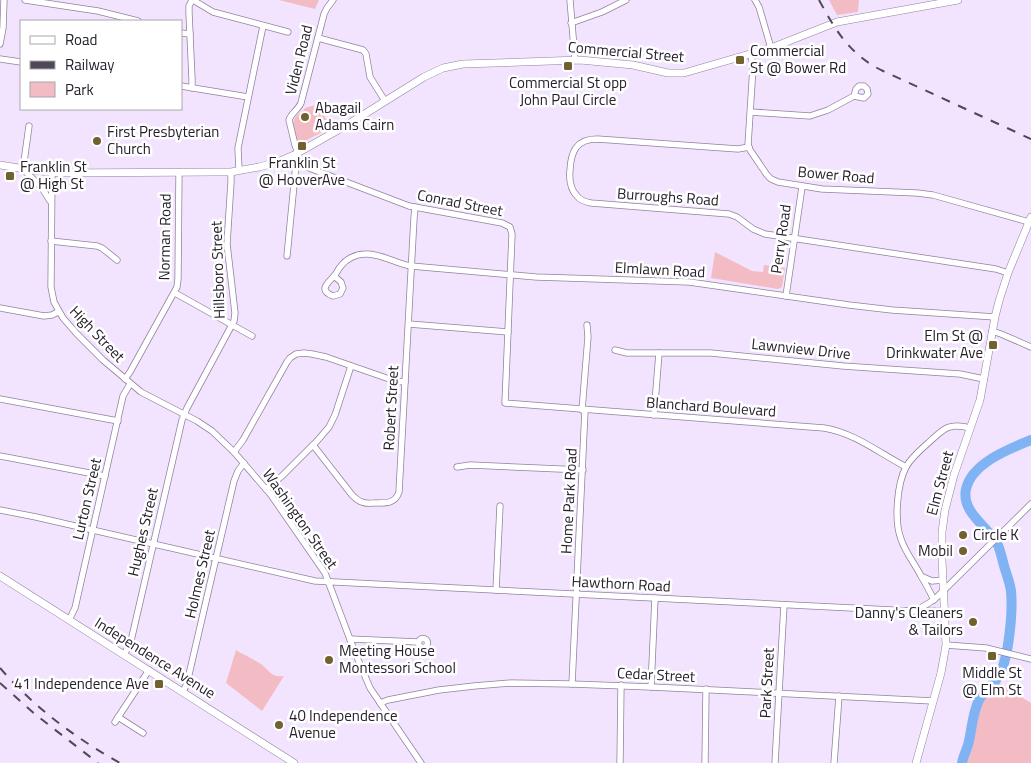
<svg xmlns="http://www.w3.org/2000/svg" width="1031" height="763" font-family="'Titillium Web',sans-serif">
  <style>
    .park { fill: #f3bcc5 }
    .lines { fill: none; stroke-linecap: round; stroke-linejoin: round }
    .river { stroke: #7fb3f3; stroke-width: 10 }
    .minor-casing { stroke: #92819f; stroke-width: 7 }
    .major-casing { stroke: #92819f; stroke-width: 8 }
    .minor { stroke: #fff; stroke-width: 5.5 }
    .major { stroke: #fff; stroke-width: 7 }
    .rail { stroke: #504857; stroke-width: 2; stroke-dasharray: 9 9; stroke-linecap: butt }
    .poi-dot { fill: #71612f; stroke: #fff; stroke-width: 2 }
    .labels { text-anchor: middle; stroke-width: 5; stroke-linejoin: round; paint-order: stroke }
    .poi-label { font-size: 15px; fill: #27202c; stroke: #fff; text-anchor: start }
    .street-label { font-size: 15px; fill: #27202c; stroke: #fff }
  </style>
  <rect width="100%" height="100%" fill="#f2e4fe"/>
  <g class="park">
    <polygon points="279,0 319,0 315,9"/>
    <polygon points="829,0 859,0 858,12 837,15"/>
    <path d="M319,104L324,116L332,127L303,142L298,143C296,136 290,125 295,118C298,113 302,113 305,108Z"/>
    <polygon points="715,252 752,271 763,272 764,265 785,268 782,287 778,289 711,278"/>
    <path d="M236,650C244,655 253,659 261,664C270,671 271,678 284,676L262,711L226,683Z"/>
    <polygon points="998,682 1031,703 1031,763 962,763 979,699"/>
  </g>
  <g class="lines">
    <path class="river" d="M962,763C963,757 966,751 968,745C972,730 972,714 979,700C984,690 995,684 1000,674C1009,655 1013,611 1011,591C1010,583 1007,576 1005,569C1002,560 1001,551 997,543C987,526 961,512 966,489C972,463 1009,449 1031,440"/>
    <g class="minor-casing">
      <g id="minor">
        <polyline points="25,0 98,11 138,21"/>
        <polyline points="193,0 213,12 288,32"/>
        <polyline points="570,0 575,60"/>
        <polyline points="755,0 759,7 771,48"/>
        <polyline points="571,23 602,12 626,0"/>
        <polyline points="181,33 190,34"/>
        <polyline points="318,38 363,50 366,54 370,77 385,101"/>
        <polyline points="0,44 3,28 4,0"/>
        <polyline points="751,54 753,67 748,145 750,150 767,175 771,179 778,182 822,189 917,193 933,195 1029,222"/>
        <polyline points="0,59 21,62"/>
        <polyline points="181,86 248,97"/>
        <polygon points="859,86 864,86 867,89 868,94 864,98 854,96 856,89"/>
        <polyline points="192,88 192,79 189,13 189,6 192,0"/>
        <polyline points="751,112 810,116 828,110 854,96"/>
        <polyline points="29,126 23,169 42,188 50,201"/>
        <path d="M749,147L738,149L597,139C576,139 571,152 570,170C569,180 570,189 577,196C580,200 585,202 591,203L729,214L737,217L753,229L765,234L996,269L1008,273"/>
        <path d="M298,153L295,145L289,120C291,113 298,110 301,103L324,14L327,8L333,0"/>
        <path d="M296,164L304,166L409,206L502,223L510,227L512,234L505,403L824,428C855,433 879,453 906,467"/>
        <polyline points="239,170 238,148 263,26"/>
        <polyline points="52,173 51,287 54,302 63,318 77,334 103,360 141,392 197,421 212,431 234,452 271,495 325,573 354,650 370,688 421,763"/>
        <polyline points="51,241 97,246 102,248 117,260"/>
        <polyline points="287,256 296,164 294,155"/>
        <path d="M334,276L341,282L343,288L340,294L333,296C317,290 329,282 334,276C337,273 338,269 341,266C346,259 356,254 365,254C381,253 396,264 411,266L536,277L689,282L849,305L892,310L995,317"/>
        <polyline points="175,293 252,336"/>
        <polyline points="786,296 802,187"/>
        <polyline points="0,308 44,316 52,315 58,312"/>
        <polyline points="409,324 508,332"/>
        <polyline points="992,331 1001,334 1031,347"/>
        <polyline points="615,350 627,353 711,353 843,366 960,374 984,379"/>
        <polyline points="125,379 130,372 177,287 178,279 179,172"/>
        <polyline points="0,399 118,421"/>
        <polyline points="582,410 588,337 587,325"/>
        <polyline points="654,415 659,353"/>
        <path d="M313,445L352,495C355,498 358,501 362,502C366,504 371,503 375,503C386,503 395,504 399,492L414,218L415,207"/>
        <polyline points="234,452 243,440 287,362 290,358 296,354 304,353 312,354 326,357 395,381 405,382"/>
        <polyline points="0,456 105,476"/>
        <polyline points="457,467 470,465 583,470"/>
        <polyline points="266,489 282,476 317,441 329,427 335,415 351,366"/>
        <polyline points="0,510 36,517 315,581 912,611 944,611"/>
        <polyline points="923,577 932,581 943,580"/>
        <polyline points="496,590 500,506"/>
        <path d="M934,600C930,592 926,584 921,576C915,564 905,552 901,539C894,521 897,484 906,467C911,458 919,451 927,444C943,430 947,422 970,428"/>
        <polyline points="917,610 929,603 937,597 1031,504"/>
        <polyline points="69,620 75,608 123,396 130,384"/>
        <circle cx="423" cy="643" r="4.5"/>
        <polyline points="350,639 418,642"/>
        <polyline points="946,645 986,648 1031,659"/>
        <polyline points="124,655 131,641 182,420 187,408 234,321 235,313 227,244 231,182 231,172"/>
        <polyline points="572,684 585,410"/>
        <polyline points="651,687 655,598"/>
        <polyline points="183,692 187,683 234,481 238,471 244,463"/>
        <polyline points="380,703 388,700 439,690 474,686 511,683 572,684 651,687 933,701"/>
        <polyline points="118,717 143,733"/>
        <polyline points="115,722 149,670"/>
        <polyline points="620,763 621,685"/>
        <polyline points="705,763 706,689"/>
        <polyline points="775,763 784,605"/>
        <polyline points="834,763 839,696"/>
      </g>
    </g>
    <g class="major-casing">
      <g id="major">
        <polyline points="0,165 31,170 59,173 215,172 231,172 259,167 278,162 294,155 347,125 424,77 443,68 463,64 580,60 633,65 668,73 684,73 771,48 837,22 958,0"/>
        <polyline points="0,576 294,763"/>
        <polyline points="916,763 941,673 946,645 942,560 942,532 945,510 954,475 980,400 995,317 999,301 1008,273 1031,217"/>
      </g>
    </g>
    <use href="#minor" class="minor"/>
    <use href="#major" class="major"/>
    <g class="rail">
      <path d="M819,0C836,31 850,55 883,71L1031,139"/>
      <path d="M0,668C34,707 75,738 120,763"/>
      <polyline points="0,683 36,715 98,763"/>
    </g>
  </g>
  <g class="poi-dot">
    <rect x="735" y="55" width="10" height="10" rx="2.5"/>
    <rect x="563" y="61" width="10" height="10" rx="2.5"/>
    <circle cx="305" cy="117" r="5"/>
    <circle cx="97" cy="141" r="5"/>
    <rect x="297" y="141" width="10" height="10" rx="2.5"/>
    <rect x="5" y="171" width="10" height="10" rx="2.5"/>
    <rect x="988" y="340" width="10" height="10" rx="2.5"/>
    <circle cx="963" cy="535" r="5"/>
    <circle cx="963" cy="551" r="5"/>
    <circle cx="973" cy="622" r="5"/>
    <rect x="987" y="651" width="10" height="10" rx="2.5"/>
    <circle cx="329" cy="660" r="5"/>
    <rect x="154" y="679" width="10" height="10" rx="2.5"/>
    <circle cx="279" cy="725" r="5"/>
  </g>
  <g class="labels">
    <g class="poi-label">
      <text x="750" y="56">Commercial<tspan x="750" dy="17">St @ Bower Rd</tspan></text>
      <text x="568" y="88" text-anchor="middle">Commercial St opp<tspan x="568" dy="17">John Paul Circle</tspan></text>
      <text x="315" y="113">Abagail<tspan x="315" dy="17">Adams Cairn</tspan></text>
      <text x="107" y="137">First Presbyterian<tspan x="107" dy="17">Church</tspan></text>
      <text x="302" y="168" text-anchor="middle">Franklin St<tspan x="302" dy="17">@ HooverAve</tspan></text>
      <text x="20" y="172">Franklin St<tspan x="20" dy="17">@ High St</tspan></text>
      <text x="983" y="341" text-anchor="end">Elm St @<tspan x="983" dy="17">Drinkwater Ave</tspan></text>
      <text x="973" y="540">Circle K</text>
      <text x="953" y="556" text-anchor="end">Mobil</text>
      <text x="963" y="618" text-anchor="end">Danny's Cleaners<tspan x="963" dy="17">&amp; Tailors</tspan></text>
      <text x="339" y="656">Meeting House<tspan x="339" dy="17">Montessori School</tspan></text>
      <text x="992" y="678" text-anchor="middle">Middle St<tspan x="992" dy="17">@ Elm St</tspan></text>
      <text x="149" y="689" text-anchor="end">41 Independence Ave</text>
      <text x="289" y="721">40 Independence<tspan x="289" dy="17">Avenue</tspan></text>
    </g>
    <g class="street-label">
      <text transform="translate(626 52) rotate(5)" y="5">Commercial Street</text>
      <text transform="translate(299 60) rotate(-76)" y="5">Viden Road</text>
      <text transform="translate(836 175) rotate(5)" y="5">Bower Road</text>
      <text transform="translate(668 197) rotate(4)" y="5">Burroughs Road</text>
      <text transform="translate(460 203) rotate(11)" y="5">Conrad Street</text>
      <text transform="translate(165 237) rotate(-89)" y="5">Norman Road</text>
      <text transform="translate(781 239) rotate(-82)" y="5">Perry Road</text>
      <text transform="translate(218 270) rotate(-92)" y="5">Hillsboro Street</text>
      <text transform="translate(660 270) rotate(3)" y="5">Elmlawn Road</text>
      <text transform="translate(97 334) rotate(46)" y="5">High Street</text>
      <text transform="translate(801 349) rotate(6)" y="5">Lawnview Drive</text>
      <text transform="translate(711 407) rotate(4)" y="5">Blanchard Boulevard</text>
      <text transform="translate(391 408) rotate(-87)" y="5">Robert Street</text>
      <text transform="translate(940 483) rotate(-75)" y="5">Elm Street</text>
      <text transform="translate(87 499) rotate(-77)" y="5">Lurton Street</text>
      <text transform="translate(569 501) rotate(-87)" y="5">Home Park Road</text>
      <text transform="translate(300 519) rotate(55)" y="5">Washington Street</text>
      <text transform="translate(143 532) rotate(-77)" y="5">Hughes Street</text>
      <text transform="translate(200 574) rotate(-77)" y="5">Holmes Street</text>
      <text transform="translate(621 584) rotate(3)" y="5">Hawthorn Road</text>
      <text transform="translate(155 658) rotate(32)" y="5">Independence Avenue</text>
      <text transform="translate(656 675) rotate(3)" y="5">Cedar Street</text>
      <text transform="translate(767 683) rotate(-87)" y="5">Park Street</text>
    </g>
  </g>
  <rect x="20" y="20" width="162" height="90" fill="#ffffff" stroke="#a9a6ab"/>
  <rect x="30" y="36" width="25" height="8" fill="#ffffff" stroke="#a9a6ab"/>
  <text x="65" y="45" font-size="15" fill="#27202c">Road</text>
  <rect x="30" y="61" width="25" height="8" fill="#504857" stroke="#a9a6ab"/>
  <text x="65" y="70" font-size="15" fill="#27202c">Railway</text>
  <rect x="30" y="82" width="25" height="15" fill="#f3bcc5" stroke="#a9a6ab"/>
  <text x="65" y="95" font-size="15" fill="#27202c">Park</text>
</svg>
